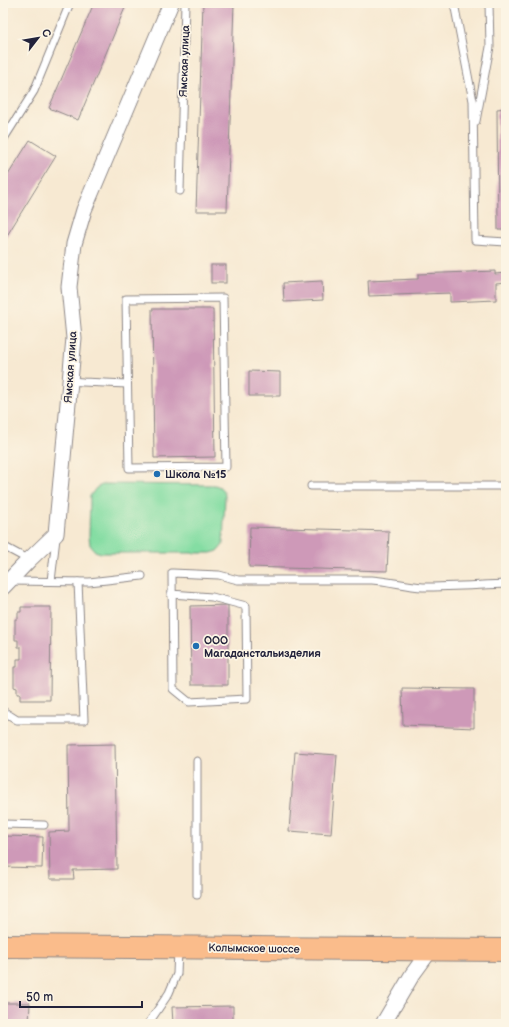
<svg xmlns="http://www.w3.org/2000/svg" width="509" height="1027" font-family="'Balsamiq Sans',sans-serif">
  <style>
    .pitch { fill: #84dda3; stroke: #53806f }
    .building { fill: #ce99b8 }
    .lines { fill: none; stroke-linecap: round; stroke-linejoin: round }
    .service-casing { stroke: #8c8686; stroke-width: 9 }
    .minor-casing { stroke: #8c8686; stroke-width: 17 }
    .trunk-casing { stroke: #8c8686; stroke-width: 24 }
    .service { stroke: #fff; stroke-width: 7 }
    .minor { stroke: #fff; stroke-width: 15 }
    .trunk { stroke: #fabc8b; stroke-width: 22 }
    .poi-dot { fill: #1f6fb2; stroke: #fcf5e5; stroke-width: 1.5 }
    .labels { text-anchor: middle; stroke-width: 3.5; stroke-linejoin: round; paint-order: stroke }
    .street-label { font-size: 11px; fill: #22223b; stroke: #fcf5e5 }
    .poi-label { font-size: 11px; font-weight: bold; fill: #22223b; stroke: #fcf5e5; text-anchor: start }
  </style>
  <rect width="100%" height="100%" fill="#fcf5e5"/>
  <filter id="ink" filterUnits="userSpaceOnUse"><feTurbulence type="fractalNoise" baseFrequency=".025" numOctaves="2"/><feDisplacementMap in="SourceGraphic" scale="8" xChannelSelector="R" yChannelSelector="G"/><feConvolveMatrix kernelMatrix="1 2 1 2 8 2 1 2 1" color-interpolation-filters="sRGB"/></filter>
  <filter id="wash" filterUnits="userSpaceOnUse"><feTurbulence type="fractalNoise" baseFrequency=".012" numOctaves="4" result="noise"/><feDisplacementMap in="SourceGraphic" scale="16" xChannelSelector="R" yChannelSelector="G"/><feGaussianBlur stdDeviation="0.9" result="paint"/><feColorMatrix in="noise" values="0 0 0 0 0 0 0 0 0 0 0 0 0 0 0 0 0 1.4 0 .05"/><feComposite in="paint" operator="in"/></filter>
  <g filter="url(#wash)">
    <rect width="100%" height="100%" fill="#f7e9d2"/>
    <path class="pitch" d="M104,484L215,485C221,487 223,489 225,495L223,545L218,551L211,553H101L95,551L90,545L89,536L90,496L96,488Z"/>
    <g id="blocks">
      <g class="building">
        <polygon points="94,3 127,3 78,120 49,108"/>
        <polygon points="203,3 234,3 227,211 196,211"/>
        <polygon points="506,108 506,230 498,230 497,109"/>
        <polygon points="30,140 56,156 3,242 3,183"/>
        <rect x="211" y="265" width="15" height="18"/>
        <polygon points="495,271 495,274 506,273 506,282 496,283 496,300 450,302 450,293 369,296 368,281 418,279 418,274"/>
        <polygon points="322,281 323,300 284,302 283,283"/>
        <polygon points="152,309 213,309 215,457 154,458"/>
        <polygon points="249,371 280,372 280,396 249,396"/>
        <polygon points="250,527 389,531 387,571 249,567"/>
        <polygon points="228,605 228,685 191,685 190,606"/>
        <polygon points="21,607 51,607 50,700 20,700 20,694 17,694 17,688 14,687 14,667 17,667 17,659 21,659 21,647 18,647 18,640 15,640 15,619 18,619 18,612 21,612"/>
        <polygon points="402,688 474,689 474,728 403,725"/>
        <polygon points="115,744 117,869 73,870 74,879 50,879 49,832 69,831 68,745"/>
        <polygon points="295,752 337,755 331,834 289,831"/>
        <polygon points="3,836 43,837 42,868 3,867"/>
        <polygon points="3,1003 30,1003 29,1024 3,1024"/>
        <polygon points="233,1006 233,1024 173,1024 172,1007"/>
      </g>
    </g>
  </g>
  <g filter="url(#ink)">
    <use href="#blocks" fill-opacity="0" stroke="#8c8686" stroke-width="1"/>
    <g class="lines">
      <g class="service-casing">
        <g id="service">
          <polyline points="454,3 473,101 475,240 506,242"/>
          <polyline points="476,121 490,47 489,3"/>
          <polyline points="3,140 34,91 70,3"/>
          <polyline points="180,191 185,3"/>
          <polygon points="223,298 226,467 129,468 126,299"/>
          <polyline points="70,381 83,382 127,384"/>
          <polyline points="311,486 506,486"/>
          <polyline points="3,546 29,560"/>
          <polyline points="10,581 89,582 142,576"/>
          <polyline points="51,581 56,538"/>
          <path d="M171,594L212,597L246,606L247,699L189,702L173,689L172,573L219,575L238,580H372C389,581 406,586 423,587C451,587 479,585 506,584"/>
          <polyline points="3,711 17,720 84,720 78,582"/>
          <polyline points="3,824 44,825"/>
          <polyline points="197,895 197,761"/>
          <polyline points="148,1024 169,993 177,974 178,950"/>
        </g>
      </g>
      <g class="minor-casing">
        <g id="minor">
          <polyline points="3,587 29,560 56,534 74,338 69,287 74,244 84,210 171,3"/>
          <polyline points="383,1024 412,975 431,949"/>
        </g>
      </g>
      <g class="trunk-casing">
        <polyline id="trunk" points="3,946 506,950"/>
      </g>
      <use href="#service" class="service"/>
      <use href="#minor" class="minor"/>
      <use href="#trunk" class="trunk"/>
    </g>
  </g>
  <g class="poi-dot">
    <circle cx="157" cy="474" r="4"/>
    <circle cx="196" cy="646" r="4"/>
  </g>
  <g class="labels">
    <g class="street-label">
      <text transform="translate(184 61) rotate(-88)" y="4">Ямская улица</text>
      <text transform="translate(70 367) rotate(-86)" y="4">Ямская улица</text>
      <text transform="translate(254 948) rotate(1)" y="4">Колымское шоссе</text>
    </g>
    <g class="poi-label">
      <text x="165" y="478">Школа №15</text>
      <text x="204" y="644">ООО<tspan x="204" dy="13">Магаданстальизделия</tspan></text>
    </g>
  </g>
  <rect width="509" height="1027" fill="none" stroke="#fcf5e5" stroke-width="16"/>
  <g transform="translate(38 38) rotate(59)" stroke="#fcf5e5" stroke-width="3" paint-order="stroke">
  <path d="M0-3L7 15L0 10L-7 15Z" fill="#22223b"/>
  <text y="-6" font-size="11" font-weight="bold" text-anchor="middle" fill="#22223b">С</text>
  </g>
  <path d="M20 1001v6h122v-6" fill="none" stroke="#22223b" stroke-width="2"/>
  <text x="26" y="1001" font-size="12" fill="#22223b" stroke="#fcf5e5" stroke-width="3" paint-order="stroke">50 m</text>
</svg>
